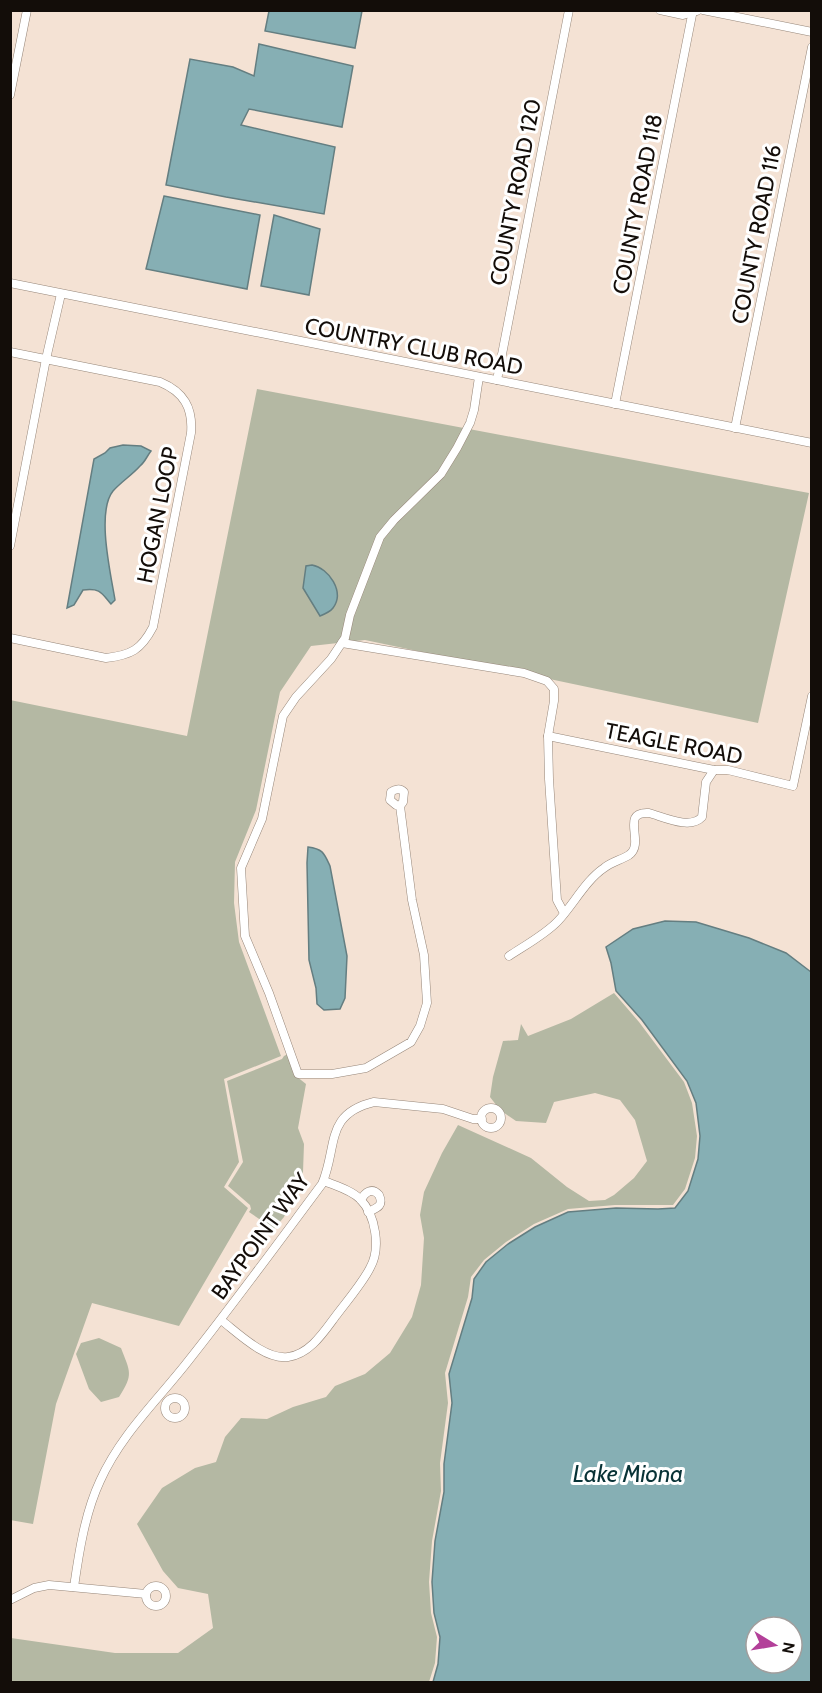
<svg xmlns="http://www.w3.org/2000/svg" width="822" height="1693" font-family="Cabin,sans-serif">
  <style>
    .green { fill: #b4b8a3 }
    .water { fill: #86afb4; stroke: #647e81; stroke-width: 1.5; fill-rule: evenodd }
    .lines { fill: none; stroke-linecap: round; stroke-linejoin: round }
    .minor-casing { stroke: #968679; stroke-width: 9 }
    .minor { stroke: #fff; stroke-width: 8 }
    .labels { text-anchor: middle; stroke-width: 6; stroke-linejoin: round; paint-order: stroke }
    .street-label { font-size: 22px; fill: #130d09; stroke: #fff }
    .water-label { font-size: 24px; font-style: italic; fill: #083236; stroke: #fff }
  </style>
  <rect width="100%" height="100%" fill="#f4e2d4"/>
  <g class="green">
    <polygon points="257,389 809,493 758,723 365,640 311,646 280,692 256,810 235,862 234,903 239,942 281,1056 224,1079 239,1162 224,1187 248,1208 179,1326 92,1303 56,1404 33,1524 10,1520 10,700 187,736"/>
    <polygon points="614,993 639,1022 684,1082 692,1103 697,1136 695,1158 685,1189 673,1205 615,1205 568,1209 534,1224 506,1242 484,1260 471,1277 468,1297 445,1373 448,1403 440,1463 441,1491 432,1541 429,1582 431,1613 437,1637 435,1663 429,1682 11,1682 11,1638 115,1653 178,1653 213,1628 208,1594 178,1588 163,1571 137,1524 162,1488 195,1468 216,1462 225,1437 241,1418 267,1419 293,1407 326,1397 335,1386 365,1374 390,1353 412,1317 421,1285 424,1238 420,1215 424,1192 442,1153 458,1125 531,1158 567,1187 589,1201 605,1200 614,1195 634,1178 647,1161 635,1120 620,1100 595,1093 554,1102 546,1123 516,1121 500,1110 490,1097 493,1077 503,1041 518,1040 521,1024 528,1036 571,1019"/>
    <polygon points="288,1054 296,1076 306,1084 298,1128 304,1144 303,1172 284,1217 274,1229 249,1212 251,1209 250,1205 228,1186 243,1162 227,1081 282,1059 284,1056"/>
    <path d="M99,1338L121,1348C130,1372 134,1374 119,1397L101,1402L89,1389L76,1354L81,1343Z"/>
  </g>
  <g class="water">
    <polygon points="269,11 362,11 355,48 265,31"/>
    <polygon points="259,44 353,66 342,127 249,109 241,125 335,147 324,214 226,197 166,185 190,59 233,67 254,76"/>
    <polygon points="164,196 260,215 247,289 146,269"/>
    <polygon points="274,215 320,229 309,295 261,286"/>
    <path d="M123,445L141,446L151,451C147,456 145,462 140,466C132,475 121,482 113,491C96,512 111,575 115,600L111,604C101,592 100,588 83,590L74,605L67,608L94,459L105,453L110,448Z"/>
    <path d="M312,565C329,568 345,592 333,608C330,612 325,614 320,616L303,588L306,566Z"/>
    <path d="M308,847C323,849 324,853 330,866L347,956L345,998L340,1009L324,1010L317,1004L316,988L309,960L307,863Z"/>
    <path d="M665,921L696,922L749,938L786,953L811,972V1682H433L438,1664L440,1637L434,1613L432,1582L435,1541L444,1492V1464L452,1403L449,1374L472,1298L474,1279L486,1262L508,1244L535,1227L568,1212L616,1208L658,1209L675,1208L688,1191L698,1159L700,1136L696,1103L687,1081L642,1020L616,991L611,963L606,947L633,929ZM756,1627H792V1663H756Z"/>
  </g>
  <g class="lines">
    <g class="minor-casing">
      <g id="minor">
        <polyline points="660,10 683,15 697,11"/>
        <polyline points="703,10 812,32"/>
        <polyline points="10,95 27,10"/>
        <polyline points="10,283 812,443"/>
        <path d="M10,352L160,382C184,392 193,408 191,433L153,627C141,650 131,655 106,658L10,638"/>
        <polyline points="497,380 569,10"/>
        <polyline points="615,404 693,10"/>
        <polyline points="735,428 812,47"/>
        <polyline points="10,546 46,359 61,294"/>
        <polyline points="342,643 524,673 547,681 554,689 554,701 548,736 549,779 557,900 564,913"/>
        <polyline points="548,736 714,770 728,770 793,786 812,696"/>
        <path d="M400,806L396,805L390,800L391,792C395,789 400,788 404,792L403,802L400,806L412,900L424,955L427,1003L420,1026L411,1042L366,1068L332,1074H298L269,993L245,936L241,868L262,819L283,716L296,697L331,659L345,638L350,615L380,537L394,520L441,474L457,448L470,423L474,410L479,377"/>
        <path d="M509,956C524,946 546,934 558,921C573,905 586,880 604,868C611,862 621,860 629,855C646,843 619,811 649,813C664,817 690,830 702,817L706,782L714,770"/>
        <circle cx="491" cy="1118" r="10"/>
        <path d="M361,1200C365,1192 372,1187 379,1195C384,1206 377,1208 368,1212"/>
        <path d="M221,1320C238,1333 265,1360 288,1357C311,1354 325,1330 338,1313C348,1300 363,1282 370,1268C381,1249 376,1215 360,1199C351,1190 336,1186 324,1181"/>
        <circle cx="175" cy="1408" r="10"/>
        <circle cx="156" cy="1596" r="10"/>
        <path d="M74,1587C79,1552 85,1513 100,1481C121,1434 158,1400 189,1360C235,1302 278,1243 322,1184C338,1147 324,1114 374,1102L443,1109L473,1119H482"/>
        <polyline points="10,1600 34,1588 49,1585 146,1594"/>
      </g>
    </g>
    <use href="#minor" class="minor"/>
  </g>
  <g class="labels">
    <g class="street-label">
      <text transform="translate(515 192) rotate(-79)" y="8">COUNTY ROAD 120</text>
      <text transform="translate(637 204) rotate(-79)" y="8">COUNTY ROAD 118</text>
      <text transform="translate(756 234) rotate(-79)" y="8">COUNTY ROAD 116</text>
      <text transform="translate(414 346) rotate(11)" y="8">COUNTRY CLUB ROAD</text>
      <text transform="translate(157 515) rotate(-79)" y="8">HOGAN LOOP</text>
      <text transform="translate(674 743) rotate(11)" y="8">TEAGLE ROAD</text>
      <text transform="translate(260 1236) rotate(-54)" y="8">BAYPOINT WAY</text>
    </g>
    <g class="water-label">
      <text x="628" y="1482">Lake Miona</text>
    </g>
  </g>
  <rect width="822" height="1693" fill="none" stroke="#130d09" stroke-width="24"/>
  <g transform="translate(774 1645) rotate(101)"><circle r="28" fill="#ffffff" stroke="#a19e9d" stroke-width="1.5"/>
  <path d="M0-4.5L10 22L0 15L-10 22Z" fill="#b34099"/>
  <text y="-9" font-size="16" font-weight="bold" text-anchor="middle" fill="#130d09">N</text>
  </g>
</svg>
